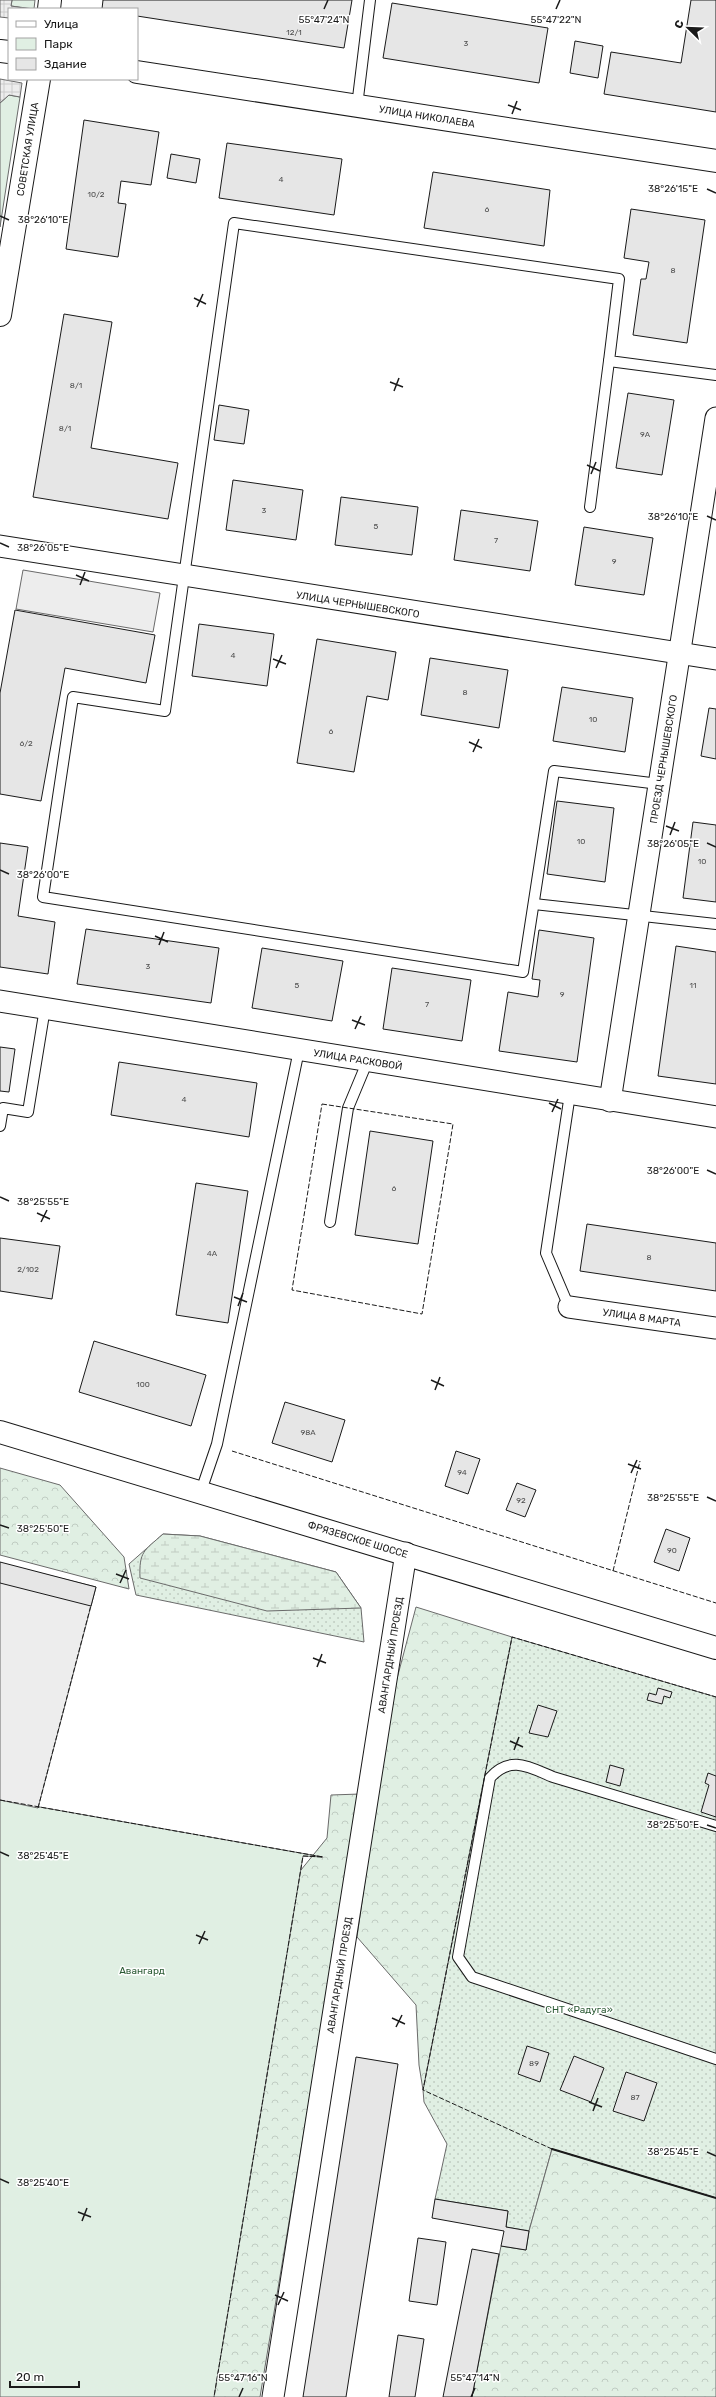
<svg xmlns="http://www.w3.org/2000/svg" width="716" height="2397" font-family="Rubik,sans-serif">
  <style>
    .grass { fill: url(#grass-dots); stroke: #6a6a6a }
    .forest { fill: url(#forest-crowns); stroke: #6a6a6a }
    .wetland { fill: url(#wetland-marsh); stroke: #6a6a6a }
    .park { fill: #e0efe3; stroke: #6a6a6a }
    .parking { fill: #ededed; stroke: #6a6a6a }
    .plaza { fill: url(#plaza-grid); stroke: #6a6a6a }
    .building { fill: #e6e6e6; stroke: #1a1a1a }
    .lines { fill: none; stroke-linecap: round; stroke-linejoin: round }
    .lane-casing { stroke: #1a1a1a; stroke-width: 12 }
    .street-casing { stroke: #1a1a1a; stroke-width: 23 }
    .secondary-casing { stroke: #1a1a1a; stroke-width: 24 }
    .highway-casing { stroke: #1a1a1a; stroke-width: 24 }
    .lane { stroke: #fff; stroke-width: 10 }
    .street { stroke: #fff; stroke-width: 21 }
    .secondary { stroke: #fff; stroke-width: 22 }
    .highway { stroke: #fff; stroke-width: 22 }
    .fence { stroke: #1a1a1a; stroke-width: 1; stroke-dasharray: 5 2; stroke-linecap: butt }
    .wall { stroke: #1a1a1a; stroke-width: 2 }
    .ticks { fill: none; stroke: #1a1a1a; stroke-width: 1.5 }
    .labels { text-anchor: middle; stroke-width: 3; stroke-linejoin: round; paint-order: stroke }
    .number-label { font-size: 8px; fill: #4d4d4d }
    .street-label { font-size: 10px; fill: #1a1a1a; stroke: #fff }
    .park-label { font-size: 10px; fill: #2b5a34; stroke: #fff }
    .ticks-label { font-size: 10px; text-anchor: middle; fill: #1a1a1a; stroke: #fff; stroke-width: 3; stroke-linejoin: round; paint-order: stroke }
  </style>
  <defs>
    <pattern id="grass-dots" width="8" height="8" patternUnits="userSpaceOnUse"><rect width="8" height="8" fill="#e0efe3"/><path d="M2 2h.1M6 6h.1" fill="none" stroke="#c0ccc2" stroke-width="1.8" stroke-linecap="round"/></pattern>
    <pattern id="forest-crowns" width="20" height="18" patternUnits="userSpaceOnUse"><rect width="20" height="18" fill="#e0efe3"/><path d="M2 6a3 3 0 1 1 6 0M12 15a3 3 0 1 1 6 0" fill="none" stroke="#c0ccc2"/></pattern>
    <pattern id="wetland-marsh" width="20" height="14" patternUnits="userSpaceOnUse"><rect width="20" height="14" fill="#e0efe3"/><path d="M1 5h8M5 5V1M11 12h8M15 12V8" fill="none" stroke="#c0ccc2"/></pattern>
    <pattern id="plaza-grid" width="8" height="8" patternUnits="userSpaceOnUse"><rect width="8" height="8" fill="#ededed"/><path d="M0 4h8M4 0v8" fill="none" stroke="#cbcbcb"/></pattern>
  </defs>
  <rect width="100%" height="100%" fill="#fff"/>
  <g class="grass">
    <polygon points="163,1534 200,1536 336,1572 361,1608 364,1642 136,1595 129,1564"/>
    <polygon points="512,1637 716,1697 716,2198 552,2149 529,2231 506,2227 508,2211 435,2199 447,2144 424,2102 423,2090"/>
  </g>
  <g class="forest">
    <polygon points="0,1468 60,1485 124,1557 129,1589 0,1555"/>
    <polygon points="416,1607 512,1637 423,2090 419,2065 416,2005 357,1937 390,1705"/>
    <polygon points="360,1794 260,2397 67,2397 270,1908 327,1838 331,1795"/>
    <polygon points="552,2149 716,2198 716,2397 472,2397 501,2246 526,2250 529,2231"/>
  </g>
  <path class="wetland" d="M163,1534L200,1536L336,1572L361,1608L267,1611L140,1578C139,1551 144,1551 163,1534Z"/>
  <g class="park">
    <polygon points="12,0 35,0 34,9 11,6"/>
    <polygon points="9,95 20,97 0,227 0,103"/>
    <polygon points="0,1800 323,1857 303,1856 214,2397 0,2397"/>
  </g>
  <g class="parking">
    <polygon points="23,570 160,593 153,632 16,609"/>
    <polygon points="0,1563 96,1587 38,1808 0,1800"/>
  </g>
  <g class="plaza">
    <polygon points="0,0 12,0 11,6 30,9 9,9 9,18 0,17"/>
    <polygon points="0,79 22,83 20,97 9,95 0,103"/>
  </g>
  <g class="building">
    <polygon points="103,0 352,0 344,48 137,16 137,9 102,9"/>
    <polygon points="691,0 716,0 716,112 604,94 611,52 681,63"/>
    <polygon points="392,3 548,28 539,83 383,58"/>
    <polygon points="575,41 603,46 598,78 570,73"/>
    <polygon points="84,120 159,132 151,185 121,181 118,203 126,204 118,257 66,249"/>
    <polygon points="227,143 342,159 334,215 219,198"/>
    <polygon points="171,154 200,159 196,183 167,178"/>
    <polygon points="433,172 550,190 544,246 424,228"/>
    <polygon points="631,209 705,220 687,343 633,335 641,279 646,279 649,262 624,258"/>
    <polygon points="64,314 112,322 91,448 178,463 168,519 33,497"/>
    <polygon points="628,393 674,400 662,475 616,468"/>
    <polygon points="219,405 249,410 244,444 214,440"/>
    <polygon points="233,480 303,490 296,540 226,530"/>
    <polygon points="341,497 418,507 412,555 335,545"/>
    <polygon points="461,510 538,521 530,571 454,560"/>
    <polygon points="584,527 653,538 644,595 575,585"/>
    <polygon points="15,610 155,635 146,683 65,668 41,801 0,794 0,693"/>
    <polygon points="199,624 274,634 267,686 192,676"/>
    <polygon points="317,639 396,652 388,700 367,696 354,772 297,763"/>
    <polygon points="430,658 508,670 499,728 421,715"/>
    <polygon points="562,687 633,698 625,752 553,741"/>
    <polygon points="709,708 716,709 716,759 701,756"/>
    <polygon points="557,801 614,808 605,882 547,874"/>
    <polygon points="693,822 716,825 716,902 683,898"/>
    <polygon points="0,843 28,847 18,916 55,922 48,974 0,967"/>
    <polygon points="86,929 219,948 211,1003 77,984"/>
    <polygon points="539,930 594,938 577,1062 499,1051 508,992 538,997 540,980 532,979"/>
    <polygon points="676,946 716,952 716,1084 658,1076"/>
    <polygon points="262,948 343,961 332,1021 252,1008"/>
    <polygon points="392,968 471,980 462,1041 383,1029"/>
    <polygon points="0,1047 15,1049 9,1092 0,1091"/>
    <polygon points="119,1062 257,1083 249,1137 111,1115"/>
    <polygon points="370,1131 433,1141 418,1244 355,1235"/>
    <polygon points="196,1183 248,1191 228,1323 176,1315"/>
    <polygon points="587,1224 716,1243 716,1291 580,1271"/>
    <polygon points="0,1238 60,1246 52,1299 0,1291"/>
    <polygon points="94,1341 206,1375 191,1426 79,1392"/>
    <polygon points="285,1402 345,1420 332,1462 272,1443"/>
    <polygon points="456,1451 480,1459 468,1494 445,1486"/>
    <polygon points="517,1483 536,1490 525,1517 506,1510"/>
    <polygon points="666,1529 690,1538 679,1571 654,1562"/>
    <polygon points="0,1562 96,1587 91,1606 0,1583"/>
    <polygon points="658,1688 672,1692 670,1698 664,1696 662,1704 647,1700 649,1693 656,1695"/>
    <polygon points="538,1705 557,1711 548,1737 529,1733"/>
    <polygon points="610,1765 624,1769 620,1786 606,1782"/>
    <polygon points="708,1773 716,1776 716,1817 701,1812 709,1785 705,1783"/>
    <polygon points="527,2046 549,2053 540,2082 518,2074"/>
    <polygon points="574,2056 604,2068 591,2102 560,2090"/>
    <polygon points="356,2057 398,2064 346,2397 303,2397"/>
    <polygon points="626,2072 657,2083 644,2121 613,2111"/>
    <polygon points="435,2199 508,2211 506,2227 529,2231 526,2250 501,2246 504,2231 432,2218"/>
    <polygon points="418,2238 446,2242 437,2305 409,2301"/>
    <polygon points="472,2249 499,2254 472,2397 443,2397"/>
    <polygon points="398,2335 424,2339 415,2397 389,2397"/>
  </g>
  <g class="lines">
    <g class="lane-casing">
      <g id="lane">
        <polyline points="357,106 370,0"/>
        <polyline points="590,507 609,361"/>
        <polyline points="659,784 554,771 523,972 43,897 73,697 165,711 234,223 619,279 609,361 716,375"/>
        <polyline points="534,904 716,924"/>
        <polyline points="0,1126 3,1108 28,1112 45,1008"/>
        <polyline points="330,1222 348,1108 368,1060"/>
        <polyline points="569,1307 546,1253 570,1094"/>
        <polyline points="201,1491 217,1444 299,1050"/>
        <path d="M716,1826L553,1777C529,1767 510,1755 490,1778L458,1957L472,1977L716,2059"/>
      </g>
    </g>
    <g class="street-casing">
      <g id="street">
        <polyline points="0,546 716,659"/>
        <polyline points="0,1001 716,1117"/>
        <polyline points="610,1101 716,418"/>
        <polyline points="569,1307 716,1328"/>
        <polyline points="273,2397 406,1553"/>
      </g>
    </g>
    <g class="secondary-casing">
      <g id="secondary">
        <polyline points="49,9 50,0"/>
        <polyline points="0,51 9,52"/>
        <polyline points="137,72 716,161"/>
        <polyline points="0,315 39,79"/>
      </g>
    </g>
    <g class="highway-casing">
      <polyline id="highway" points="0,1432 716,1648"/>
    </g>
    <use href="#lane" class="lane"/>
    <use href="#street" class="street"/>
    <use href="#secondary" class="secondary"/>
    <use href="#highway" class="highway"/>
    <g class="fence">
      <polygon points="322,1104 453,1124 422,1314 292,1290"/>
      <polyline points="232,1451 716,1603"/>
      <polyline points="613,1571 640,1461"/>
      <polyline points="0,1800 323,1857 303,1856 214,2397"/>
      <polyline points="38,1808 91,1605"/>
      <polyline points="552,2149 423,2090 512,1637 716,1697"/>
    </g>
    <polyline class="wall" points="552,2149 716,2198"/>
  </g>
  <path class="ticks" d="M324,9L328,0M556,9L560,0M508,105L521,110M512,114L517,101M707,189L716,193M0,216L9,220M194,298L206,304M197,307L203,294M390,382L403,387M394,391L399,378M587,465L600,471M591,474L596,462M707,516L716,520M0,543L9,547M76,575L89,581M80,585L85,572M273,659L286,664M276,668L282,655M469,742L482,748M473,752L479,739M666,826L679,831M670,835L675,822M707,843L716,847M0,870L9,874M155,936L168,942M159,945L164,932M352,1020L365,1025M355,1029L361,1016M549,1103L561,1109M552,1112L558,1099M707,1170L716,1174M0,1197L9,1201M37,1213L50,1219M41,1222L47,1210M234,1297L247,1302M238,1306L243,1293M431,1380L444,1386M435,1390L440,1377M628,1464L641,1469M631,1473L637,1460M707,1497L716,1501M0,1525L9,1528M116,1574L129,1579M120,1583L126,1570M313,1658L326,1663M317,1667L322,1654M510,1741L523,1747M514,1750L519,1737M707,1825L716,1828M0,1852L9,1856M196,1935L208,1940M199,1944L205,1931M392,2018L405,2024M396,2027L402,2015M589,2102L602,2107M593,2111L598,2098M707,2152L716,2156M0,2179L9,2183M78,2212L91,2217M82,2221L87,2208M275,2295L288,2301M278,2305L284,2292M239,2397L243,2388M471,2397L475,2388"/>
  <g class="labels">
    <g class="number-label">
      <text x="294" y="35">12/1</text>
      <text x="466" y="46">3</text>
      <text x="281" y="182">4</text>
      <text x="96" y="197">10/2</text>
      <text x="487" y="212">6</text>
      <text x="673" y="273">8</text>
      <text x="76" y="388">8/1</text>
      <text x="65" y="431">8/1</text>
      <text x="645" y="437">9А</text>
      <text x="264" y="513">3</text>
      <text x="376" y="529">5</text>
      <text x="496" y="543">7</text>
      <text x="614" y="564">9</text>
      <text x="233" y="658">4</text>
      <text x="465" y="695">8</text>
      <text x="593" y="722">10</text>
      <text x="331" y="734">6</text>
      <text x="26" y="746">6/2</text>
      <text x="581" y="844">10</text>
      <text x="702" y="864">10</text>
      <text x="148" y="969">3</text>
      <text x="297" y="988">5</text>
      <text x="693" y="988">11</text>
      <text x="562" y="997">9</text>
      <text x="427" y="1007">7</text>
      <text x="184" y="1102">4</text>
      <text x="394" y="1191">6</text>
      <text x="212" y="1256">4А</text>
      <text x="649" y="1260">8</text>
      <text x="28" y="1272">2/102</text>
      <text x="143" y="1387">100</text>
      <text x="308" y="1435">98А</text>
      <text x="462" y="1475">94</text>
      <text x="521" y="1503">92</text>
      <text x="672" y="1553">90</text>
      <text x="534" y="2066">89</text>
      <text x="635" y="2100">87</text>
    </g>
    <g class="street-label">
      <text transform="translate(427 116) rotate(9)" y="4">УЛИЦА НИКОЛАЕВА</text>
      <text transform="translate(27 149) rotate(-81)" y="4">СОВЕТСКАЯ УЛИЦА</text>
      <text transform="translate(358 604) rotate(9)" y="4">УЛИЦА ЧЕРНЫШЕВСКОГО</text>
      <text transform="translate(663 759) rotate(-81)" y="4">ПРОЕЗД ЧЕРНЫШЕВСКОГО</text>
      <text transform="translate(358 1059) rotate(9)" y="4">УЛИЦА РАСКОВОЙ</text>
      <text transform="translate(642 1317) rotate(8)" y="4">УЛИЦА 8 МАРТА</text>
      <text transform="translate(358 1539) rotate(17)" y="4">ФРЯЗЕВСКОЕ ШОССЕ</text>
      <text transform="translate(390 1655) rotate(-81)" y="4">АВАНГАРДНЫЙ ПРОЕЗД</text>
      <text transform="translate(339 1975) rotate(-81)" y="4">АВАНГАРДНЫЙ ПРОЕЗД</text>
    </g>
    <g class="park-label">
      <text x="142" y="1974">Авангард</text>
      <text x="579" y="2013">СНТ «Радуга»</text>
    </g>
  </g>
  <g class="ticks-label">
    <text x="324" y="23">55°47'24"N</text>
    <text x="556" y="23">55°47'22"N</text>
    <text x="673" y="192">38°26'15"E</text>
    <text x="43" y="223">38°26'10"E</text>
    <text x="673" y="520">38°26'10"E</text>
    <text x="43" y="551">38°26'05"E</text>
    <text x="673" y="847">38°26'05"E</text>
    <text x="43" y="878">38°26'00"E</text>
    <text x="673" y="1174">38°26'00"E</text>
    <text x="43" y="1205">38°25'55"E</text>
    <text x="673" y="1501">38°25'55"E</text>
    <text x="43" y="1532">38°25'50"E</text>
    <text x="673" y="1828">38°25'50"E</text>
    <text x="43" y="1859">38°25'45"E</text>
    <text x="673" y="2155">38°25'45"E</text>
    <text x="43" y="2186">38°25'40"E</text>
    <text x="243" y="2381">55°47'16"N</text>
    <text x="475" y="2381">55°47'14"N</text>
  </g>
  <rect x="8" y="8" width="130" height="72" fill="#ffffff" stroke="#a3a3a3"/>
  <rect x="16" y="21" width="20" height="6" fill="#ffffff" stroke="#a3a3a3"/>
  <text x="44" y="28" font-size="12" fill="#1a1a1a">Улица</text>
  <rect x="16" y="38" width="20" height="12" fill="#e0efe3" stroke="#a3a3a3"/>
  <text x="44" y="48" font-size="12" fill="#1a1a1a">Парк</text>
  <rect x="16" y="58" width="20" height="12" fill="#e6e6e6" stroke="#a3a3a3"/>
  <text x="44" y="68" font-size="12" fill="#1a1a1a">Здание</text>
  <g transform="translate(688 28) rotate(293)" stroke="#ffffff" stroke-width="3" paint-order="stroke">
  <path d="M0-3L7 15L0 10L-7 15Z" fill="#1a1a1a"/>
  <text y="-6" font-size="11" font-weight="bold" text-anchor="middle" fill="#1a1a1a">С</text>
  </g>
  <path d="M10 2381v6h69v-6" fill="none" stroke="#1a1a1a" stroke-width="2"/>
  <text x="16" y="2381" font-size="12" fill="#1a1a1a" stroke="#ffffff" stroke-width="3" paint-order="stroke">20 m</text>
</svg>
